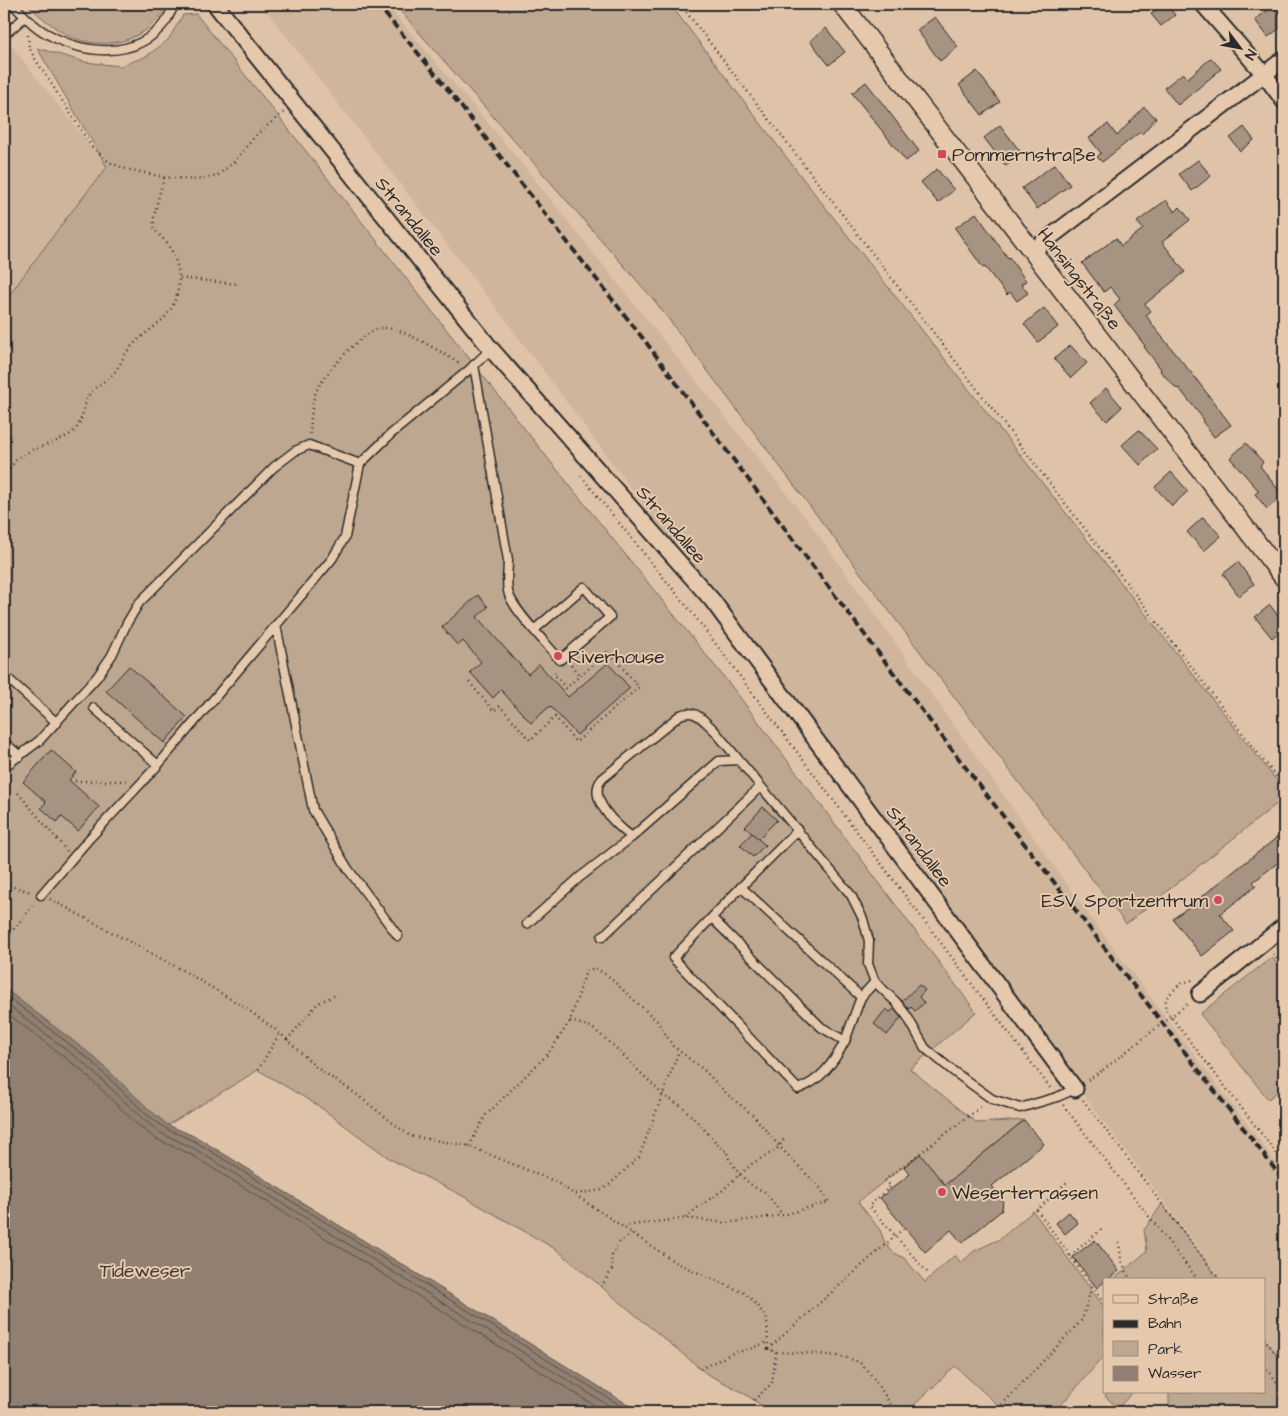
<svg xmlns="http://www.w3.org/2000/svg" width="1288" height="1416" font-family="'Architects Daughter',sans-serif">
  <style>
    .built { fill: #ceb59c }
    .green { fill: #bda791; stroke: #74695e }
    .water { fill: #918071; stroke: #685e55 }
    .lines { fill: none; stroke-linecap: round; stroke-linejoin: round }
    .shore { stroke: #544d47; stroke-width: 1 }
    .building { fill: #a79381; stroke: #2b2b2b }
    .service-casing { stroke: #2b2b2b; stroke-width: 11 }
    .minor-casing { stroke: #2b2b2b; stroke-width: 19 }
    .tertiary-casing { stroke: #2b2b2b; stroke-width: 21 }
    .path { stroke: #2b2b2b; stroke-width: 2.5; stroke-dasharray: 1 4; stroke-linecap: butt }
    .service { stroke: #e6c9ad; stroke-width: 8 }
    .minor { stroke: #e6c9ad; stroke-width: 15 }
    .tertiary { stroke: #e6c9ad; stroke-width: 18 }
    .rail { stroke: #2b2b2b; stroke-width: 4; stroke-dasharray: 8 4; stroke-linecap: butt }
    .path-bridge { stroke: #2b2b2b; stroke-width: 2.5; stroke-dasharray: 1 4; stroke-linecap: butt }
    .poi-dot { fill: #d1495b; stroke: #e6c9ad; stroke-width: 2 }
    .labels { text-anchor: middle; stroke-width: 4; stroke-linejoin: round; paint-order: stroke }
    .poi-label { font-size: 19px; fill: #2b2b2b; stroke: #e6c9ad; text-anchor: start }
    .street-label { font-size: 19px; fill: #2b2b2b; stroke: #e6c9ad }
    .park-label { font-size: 19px; fill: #413e3a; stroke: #e6c9ad }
  </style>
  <rect width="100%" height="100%" fill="#dfc3a8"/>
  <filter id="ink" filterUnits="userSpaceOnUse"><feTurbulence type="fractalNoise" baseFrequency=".02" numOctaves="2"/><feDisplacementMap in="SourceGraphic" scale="10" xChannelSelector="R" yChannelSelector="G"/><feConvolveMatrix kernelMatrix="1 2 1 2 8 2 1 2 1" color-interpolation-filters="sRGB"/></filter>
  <g filter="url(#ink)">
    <g class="built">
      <polygon points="261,4 386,4 510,149 809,522 1096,925 1284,1173 1284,1363 1264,1336 1264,1280 1222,1280 504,318"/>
      <polygon points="5,38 108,167 4,304 4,40"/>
    </g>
    <g class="green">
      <path d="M26,4H167C150,42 104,52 69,36C53,28 39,15 26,4Z"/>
      <polygon points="394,4 670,4 800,175 1284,790 1284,798 1126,924 654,300"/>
      <polygon points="196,14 287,127 550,461 736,692 976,1012 910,1069 977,1123 1024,1120 945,1185 919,1154 858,1202 880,1230 885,1243 893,1252 904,1258 925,1282 955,1255 961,1263 974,1251 1000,1239 1033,1211 1104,1307 1104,1356 1055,1412 1000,1412 1002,1409 955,1366 907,1412 771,1412 742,1392 707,1374 557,1250 461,1195 390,1159 317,1105 258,1070 168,1125 198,1138 640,1412 4,1412 4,302 65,220 107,167 37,48 85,62 120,66 147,56 168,40 183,15"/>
      <polygon points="1272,957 1284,973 1284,1087 1268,1099 1200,1014"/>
      <polygon points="1162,1204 1220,1280 1113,1280 1147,1251 1144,1230"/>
      <polygon points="1264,1338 1284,1364 1284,1412 1169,1412 1169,1392 1264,1392"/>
      <polygon points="1108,1392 1133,1392 1118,1408 1105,1396"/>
    </g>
    <polygon class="water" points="4,988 93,1056 151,1111 168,1125 198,1138 640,1412 4,1412"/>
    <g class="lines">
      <g class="shore">
        <polyline points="4,994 90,1060 147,1115 165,1128 196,1142 631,1412"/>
        <polyline points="4,1002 86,1065 143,1119 161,1133 193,1148 619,1412"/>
        <polyline points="4,1011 81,1070 138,1125 156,1139 190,1154 605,1412"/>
      </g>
    </g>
    <g class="building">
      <polygon points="1164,4 1166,4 1175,15 1161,26 1151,14"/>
      <polygon points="1273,6 1284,20 1284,25 1268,37 1255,20"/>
      <polygon points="935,17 958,47 940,61 917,30"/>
      <polygon points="826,28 845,52 829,65 810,41"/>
      <polygon points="1211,58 1221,69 1178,105 1164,88 1183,73 1188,78"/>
      <polygon points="977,71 1000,102 982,115 959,85"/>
      <polygon points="866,82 919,151 906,161 852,93"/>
      <polygon points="1144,107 1156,118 1142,134 1140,132 1102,162 1097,157 1101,153 1089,138 1108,124 1117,136"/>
      <polygon points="1000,125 1022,154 1006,166 984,138"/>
      <polygon points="1244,127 1254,140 1240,151 1230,138"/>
      <polygon points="1198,160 1211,176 1192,191 1179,174"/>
      <polygon points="1055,164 1070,185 1037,209 1022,188"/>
      <polygon points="937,169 954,190 938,203 921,182"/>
      <polygon points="1166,200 1175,212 1180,207 1190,220 1162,242 1185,272 1145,304 1151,311 1146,315 1154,327 1193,375 1231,425 1214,437 1202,421 1204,420 1179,388 1177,389 1160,371 1161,369 1144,347 1145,346 1114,305 1120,299 1110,287 1104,292 1082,263 1116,238 1121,246 1143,229 1137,222"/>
      <polygon points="976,213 1008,258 1009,257 1026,281 1021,284 1028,293 1017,301 1010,292 1007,295 985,267 983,268 955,228"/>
      <polygon points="1044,308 1058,327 1038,342 1024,324"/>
      <polygon points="1070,345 1087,363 1071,378 1054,359"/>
      <polygon points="1106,388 1122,407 1107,421 1090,403"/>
      <polygon points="1139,430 1157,449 1140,465 1122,445"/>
      <polygon points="1246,443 1263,462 1260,466 1283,496 1267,509 1255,494 1259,491 1230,458"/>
      <polygon points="1171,472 1188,491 1172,506 1155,487"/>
      <polygon points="1203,517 1221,536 1204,551 1187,532"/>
      <polygon points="1238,562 1254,584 1239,596 1223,574"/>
      <polygon points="478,595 488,607 477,617 528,674 539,664 568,697 608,663 630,688 577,735 550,706 531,723 501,690 493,698 470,672 481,662 463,641 458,646 442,627"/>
      <polygon points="1270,605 1284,624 1284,628 1272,638 1255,617"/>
      <polygon points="129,666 187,717 164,743 106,691"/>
      <polygon points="51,750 76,772 69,780 99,807 78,831 61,816 57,822 41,808 46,802 23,782"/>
      <polygon points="763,807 777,820 758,839 745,827"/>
      <polygon points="1284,832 1284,858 1253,882 1256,886 1220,914 1234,931 1202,956 1173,919"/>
      <polygon points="752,833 765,845 753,857 740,845"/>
      <polygon points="919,985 925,990 919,997 924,1003 915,1011 911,1007 909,1009 902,1001"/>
      <polygon points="886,1009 890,1012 894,1009 901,1018 887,1035 874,1024"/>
      <polygon points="1024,1120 1044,1144 992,1186 1003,1199 1002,1210 962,1243 951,1230 925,1252 880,1198 910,1174 904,1167 920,1154 945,1185"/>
      <polygon points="1069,1212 1078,1223 1065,1234 1056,1223"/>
      <polygon points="1095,1240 1119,1271 1107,1280 1104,1280 1104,1282 1097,1288 1073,1257"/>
    </g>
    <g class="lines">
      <g class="service-casing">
        <g id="service">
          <path d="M13,4C22,14 32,25 44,32C83,55 136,61 166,21C169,16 172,9 175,4"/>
          <polyline points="4,35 25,17"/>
          <path d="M474,365L508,560C508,570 506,581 508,591C510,607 548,645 560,660L610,617L584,587L534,630"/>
          <polyline points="276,625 313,810 348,869 398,936"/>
          <polyline points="4,675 57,723"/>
          <polyline points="94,708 158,765"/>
          <polyline points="4,742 20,756"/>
          <path d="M739,760L719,761L632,837C617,826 586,798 602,779L680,715C695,708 703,720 714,730L851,895L863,919L869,941L868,964L875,982L896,1002L907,1016L925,1048L953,1071L992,1099L1020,1108L1057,1097L1075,1089"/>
          <polyline points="4,767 39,741 97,677 112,655 127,623 139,603 274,467 295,451 309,445 360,464"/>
          <path d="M798,830L741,887L673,958L798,1089C821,1081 834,1062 845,1041"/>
          <polyline points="741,887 861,997"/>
          <polyline points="41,895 89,839 158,765 332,559 345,537 360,464 391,434 470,369 491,349"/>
          <polyline points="712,918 821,1027 845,1041 861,997 875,982"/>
          <polyline points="527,924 580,877 632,837"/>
          <polyline points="602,937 760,787"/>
        </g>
      </g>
      <g class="minor-casing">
        <g id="minor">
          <polyline points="215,4 491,349 712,600 1075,1089"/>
          <polyline points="1203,4 1264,74 1284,101"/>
          <polyline points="1032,251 1284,59"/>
          <polyline points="1200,994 1284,926"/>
        </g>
      </g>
      <g class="tertiary-casing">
        <polyline id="tertiary" points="842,4 1284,578"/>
      </g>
      <g class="path">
        <polyline points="680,4 1284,787"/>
        <polyline points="28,35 29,47 34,57 92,147 109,162 126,169 164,177 196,180 217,176 234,162 257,134 284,112"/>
        <polyline points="180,278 237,284"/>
        <path d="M310,434C311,421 311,404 316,392C322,376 363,330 381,328C400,325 443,354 461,364"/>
        <polyline points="581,476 693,614 1051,1089"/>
        <path d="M4,477C9,472 12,464 17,459C32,446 63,443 75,430C84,420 83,402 91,392C97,385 106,381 112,375C120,367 123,355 131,347C149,326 169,324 177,294C182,277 177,257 167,243C162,237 155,233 154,225C152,216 162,187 164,177"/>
        <polyline points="571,665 580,676"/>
        <polyline points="469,682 494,711 500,706 530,740 555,717 576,742 639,687 608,651 566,688 554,674 557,670"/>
        <polyline points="75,781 127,781"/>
        <polyline points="18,793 67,851"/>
        <polyline points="4,884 31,892"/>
        <path d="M50,899L184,971L244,1007L280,1033L317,1068L352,1091L410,1136L469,1146L556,1182L678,1264L745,1293L756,1304L767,1319L768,1349L776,1352C794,1353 849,1353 861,1364C875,1377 885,1396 895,1412"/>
        <polyline points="4,941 34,904"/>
        <polyline points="1273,954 1284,968"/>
        <polyline points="1192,980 1180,984 1166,998 1165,1009 1284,1163"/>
        <polyline points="1178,1011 1189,1003"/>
        <polyline points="570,1021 591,1027 616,1048 663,1095 683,1107 724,1151 726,1150 729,1159 740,1175 754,1187 765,1192 782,1214"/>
        <polyline points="287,1040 318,1003 336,995"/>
        <polyline points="258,1070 280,1033"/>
        <polyline points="1088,1080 1103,1070"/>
        <polyline points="1083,1100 1220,1280"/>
        <polyline points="1063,1105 1198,1280"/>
        <polyline points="469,1146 486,1115 548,1054 570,1021 586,971 595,968 608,976 657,1021 673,1046 705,1071 728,1095 753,1115 779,1146 820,1188 829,1202 783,1215 726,1223 686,1218 624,1226"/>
        <polyline points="576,1194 601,1190 609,1185 639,1157 679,1051"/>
        <polyline points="686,1218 697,1208 723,1190 730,1183 753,1163 776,1150 785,1138"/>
        <polyline points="1119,1242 1121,1259 1130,1280"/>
        <polyline points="1070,1256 1103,1228"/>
        <polyline points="927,1272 869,1206 891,1186 885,1180 982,1106"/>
        <polyline points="1092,1286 1104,1303"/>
        <polyline points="601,1287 613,1268 611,1257 620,1241 634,1233"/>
        <polyline points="1264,1338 1284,1365"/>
        <polyline points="768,1349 904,1228"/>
        <polyline points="1264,1365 1284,1391"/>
        <polyline points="700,1369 733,1353 747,1350 767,1342"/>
        <polyline points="754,1400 772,1383 776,1352"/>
        <polyline points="995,1412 1082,1320 1092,1286 1037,1210 1067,1182"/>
      </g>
      <use href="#service" class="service"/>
      <use href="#minor" class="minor"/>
      <use href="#tertiary" class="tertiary"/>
      <polyline class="rail" points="377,4 437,76 645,341 812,565 933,725 1284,1181"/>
      <polyline class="path-bridge" points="1103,1070 1178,1011"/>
    </g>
  </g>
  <g class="poi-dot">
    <rect x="937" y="149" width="10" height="10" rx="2.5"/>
    <circle cx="558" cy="656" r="5"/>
    <circle cx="1218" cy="900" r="5"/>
    <circle cx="942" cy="1192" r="5"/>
  </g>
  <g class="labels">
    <g class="poi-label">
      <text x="952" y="161">Pommernstraße</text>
      <text x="568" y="663">Riverhouse</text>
      <text x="1208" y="907" text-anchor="end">ESV Sportzentrum</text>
      <text x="952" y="1199">Weserterrassen</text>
    </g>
    <g class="street-label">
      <text transform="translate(410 216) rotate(51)" y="7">Strandallee</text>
      <text transform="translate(1080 278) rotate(52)" y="7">Hansingstraße</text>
      <text transform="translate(672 524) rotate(49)" y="7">Strandallee</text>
      <text transform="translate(920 846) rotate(53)" y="7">Strandallee</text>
    </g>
    <g class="park-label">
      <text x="145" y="1277">Tideweser</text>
    </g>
  </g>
  <rect width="1288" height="1416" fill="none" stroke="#e6c9ad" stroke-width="20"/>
  <rect x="10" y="10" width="1268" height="1396" fill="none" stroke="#2b2b2b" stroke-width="2" filter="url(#ink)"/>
  <rect x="1103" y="1278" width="162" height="115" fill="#e6c9ad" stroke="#9b8a79"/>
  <rect x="1113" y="1295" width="25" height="8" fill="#e6c9ad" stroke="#9b8a79"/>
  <text x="1148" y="1304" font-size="15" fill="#2b2b2b">Straße</text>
  <rect x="1113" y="1320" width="25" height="8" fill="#2b2b2b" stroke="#9b8a79"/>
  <text x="1148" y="1328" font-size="15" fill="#2b2b2b">Bahn</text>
  <rect x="1113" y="1341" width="25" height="15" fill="#bda791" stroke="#9b8a79"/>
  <text x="1148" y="1354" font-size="15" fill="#2b2b2b">Park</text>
  <rect x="1113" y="1366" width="25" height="15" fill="#918071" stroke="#9b8a79"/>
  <text x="1148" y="1378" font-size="15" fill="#2b2b2b">Wasser</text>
  <g transform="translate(1240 48) rotate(122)" stroke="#e6c9ad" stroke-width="4" paint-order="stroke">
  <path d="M0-4L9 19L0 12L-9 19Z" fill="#2b2b2b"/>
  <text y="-8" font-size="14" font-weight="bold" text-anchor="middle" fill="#2b2b2b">N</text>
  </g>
</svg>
